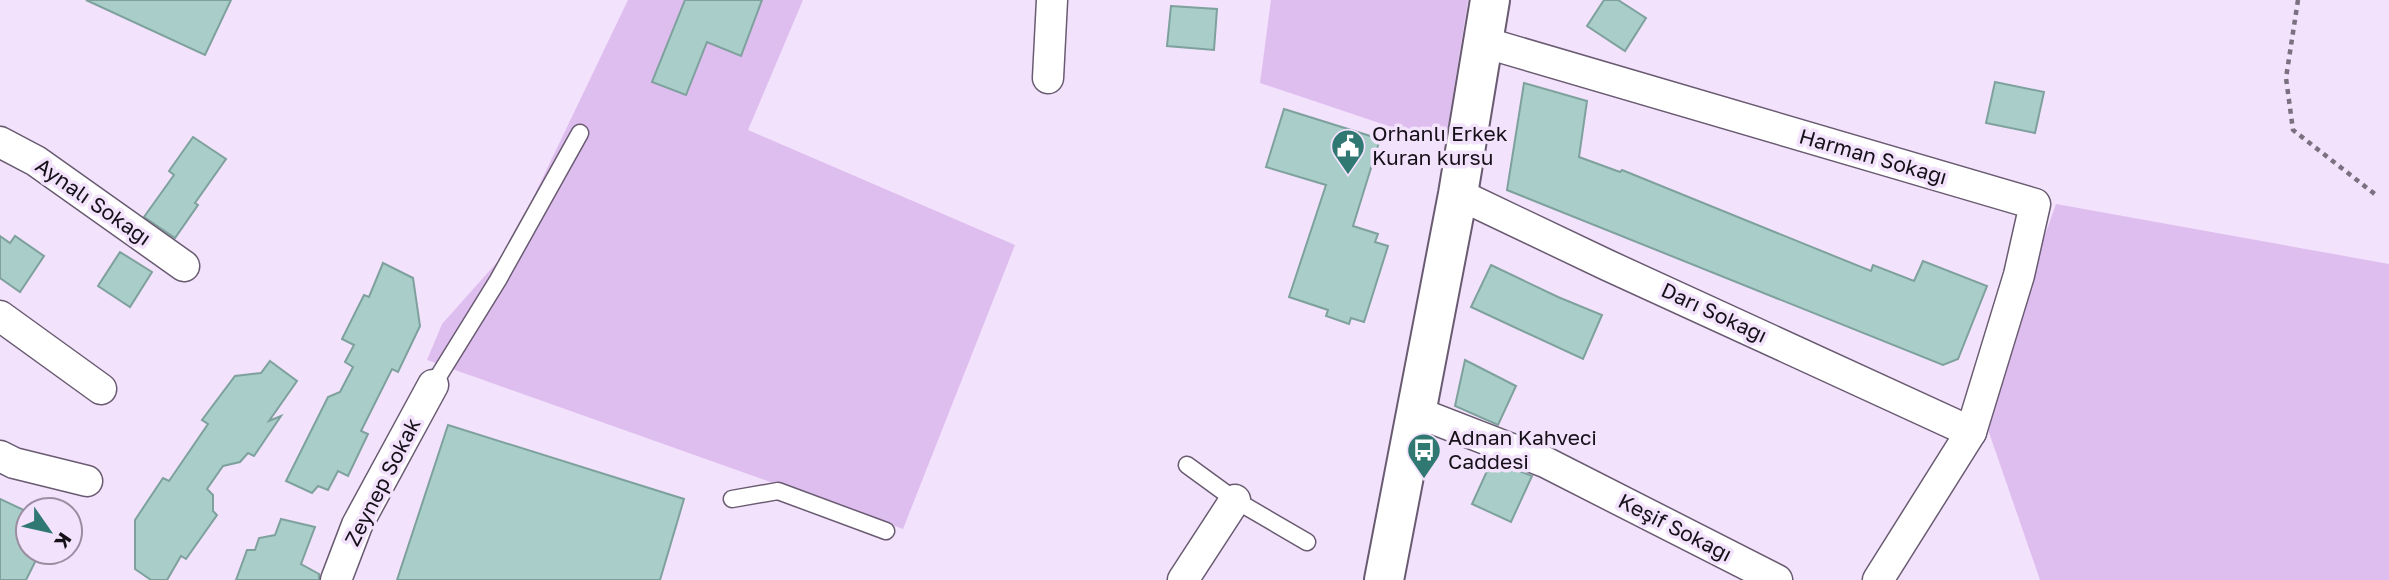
<svg xmlns="http://www.w3.org/2000/svg" width="2389" height="580" font-family="'Golos Text',sans-serif">
  <style>
    .green { fill: #debeef }
    .building { fill: #a9cdc9; stroke: #7ea19d; stroke-width: 2 }
    .lines { fill: none; stroke-linecap: round; stroke-linejoin: round }
    .lane-casing { stroke: #695b71; stroke-width: 19 }
    .street-casing { stroke: #695b71; stroke-width: 33 }
    .secondary-casing { stroke: #695b71; stroke-width: 42 }
    .path { stroke: #7a7080; stroke-width: 4.5; stroke-dasharray: 5 5; stroke-linecap: butt }
    .lane { stroke: #fff; stroke-width: 16 }
    .street { stroke: #fff; stroke-width: 30 }
    .secondary { stroke: #fff; stroke-width: 38 }
    .labels { text-anchor: middle; stroke-width: 7; stroke-linejoin: round; paint-order: stroke }
    .poi-label { font-size: 21px; fill: #161119; stroke: #f3e2fc; text-anchor: start }
    .street-label { font-size: 21px; fill: #161119; stroke: #f3e2fc }
  </style>
  <rect width="100%" height="100%" fill="#f3e2fc"/>
  <g class="green">
    <polygon points="628,0 803,0 748,130 1015,245 903,529 427,360 442,324 508,250"/>
    <polygon points="1271,0 1468,0 1445,145 1260,83"/>
    <polygon points="2056,204 2389,264 2389,580 2040,580 1985,421 1986,401"/>
  </g>
  <g class="building">
    <polygon points="86,0 231,0 205,55"/>
    <polygon points="685,0 762,0 741,56 707,42 686,95 652,82"/>
    <polygon points="1604,0 1618,0 1646,18 1625,51 1587,26"/>
    <polygon points="1171,6 1217,9 1214,50 1167,46"/>
    <polygon points="1995,82 2044,92 2035,133 1986,123"/>
    <polygon points="1524,83 1587,101 1579,157 1620,172 1622,170 1871,271 1873,265 1914,281 1923,261 1987,286 1958,359 1943,365 1507,190"/>
    <polygon points="1284,109 1380,139 1353,226 1378,234 1375,242 1388,246 1364,322 1351,318 1349,324 1326,316 1328,310 1289,297 1326,185 1266,167"/>
    <polygon points="193,137 226,159 195,203 198,205 175,238 144,217 174,175 169,171"/>
    <polygon points="0,236 10,243 15,236 44,256 20,292 0,278"/>
    <polygon points="120,252 152,272 130,307 98,286"/>
    <polygon points="383,263 413,278 420,326 398,372 392,369 361,431 368,434 348,476 338,471 328,490 318,486 312,493 286,481 328,397 340,392 353,367 345,362 354,345 342,339 364,295 369,297"/>
    <polygon points="1491,265 1558,297 1602,315 1583,359 1471,307"/>
    <polygon points="1465,360 1516,386 1498,425 1455,406"/>
    <polygon points="270,361 297,381 269,421 281,416 254,456 248,453 240,462 223,466 207,489 213,495 213,511 217,515 186,559 181,556 167,580 151,580 135,569 135,520 163,478 169,481 208,424 202,420 235,376 261,373"/>
    <polygon points="448,425 684,499 660,580 397,580"/>
    <polygon points="1492,460 1532,476 1511,522 1472,504"/>
    <polygon points="0,499 28,512 28,552 40,552 26,580 0,580"/>
    <polygon points="281,519 315,527 301,564 319,574 319,580 236,580 247,550 255,550 259,538 275,535"/>
  </g>
  <g class="lines">
    <g class="lane-casing">
      <g id="lane">
        <polyline points="433,385 498,280 580,133"/>
        <polyline points="1187,465 1235,500 1307,542"/>
        <polyline points="732,499 778,491 886,531"/>
      </g>
    </g>
    <g class="street-casing">
      <g id="street">
        <polyline points="1483,42 2035,204 2019,275 1971,432 1878,580"/>
        <polyline points="1048,78 1052,0"/>
        <polyline points="0,142 36,161 184,266"/>
        <polyline points="1458,194 1607,265 1971,432"/>
        <polyline points="0,316 101,389"/>
        <polyline points="1416,412 1545,462 1777,580"/>
        <polyline points="0,456 14,463 87,481"/>
        <polyline points="336,580 357,525 433,385"/>
        <polyline points="1183,580 1235,500"/>
      </g>
    </g>
    <g class="secondary-casing">
      <polyline id="secondary" points="1384,580 1458,194 1490,0"/>
    </g>
    <polyline class="path" points="2298,0 2286,78 2293,130 2376,195"/>
    <use href="#lane" class="lane"/>
    <use href="#street" class="street"/>
    <use href="#secondary" class="secondary"/>
  </g>
  <defs>
    <g id="civic-pin" transform="scale(1.75)"><path d="M0 17L-7.5 6A9.5 9.5 0 1 1 7.5 6Z" fill="#307872" stroke="#f3e2fc"/><path d="M-.6-6.5H3V-4.5H.6V-3L4-1V1h2V6H-6V1h2V-1L-.6-3ZM-1.2 2.5V6h2.4V2.5Z" fill="#fff"/></g>
    <g id="bus-pin" transform="scale(1.75)"><path d="M0 17L-7.5 6A9.5 9.5 0 1 1 7.5 6Z" fill="#307872" stroke="#f3e2fc"/><path d="M-5-6H5V4H4V6H2V4H-2V6H-4V4H-5ZM-3.5-4V0h7V-4ZM-3.5 1.2v1.5H-2V1.2ZM2 1.2v1.5H3.5V1.2Z" fill="#fff"/></g>
  </defs>
  <g fill-rule="evenodd">
    <use href="#civic-pin" x="1348" y="146"/>
    <use href="#bus-pin" x="1424" y="450"/>
  </g>
  <g class="labels">
    <g class="poi-label">
      <text x="1372" y="141">Orhanlı Erkek<tspan x="1372" dy="24">Kuran kursu</tspan></text>
      <text x="1448" y="445">Adnan Kahveci<tspan x="1448" dy="24">Caddesi</tspan></text>
    </g>
    <g class="street-label">
      <text transform="translate(1873 157) rotate(16)" y="7">Harman Sokağı</text>
      <text transform="translate(93 202) rotate(35)" y="7">Aynalı Sokağı</text>
      <text transform="translate(1714 313) rotate(25)" y="7">Darı Sokağı</text>
      <text transform="translate(383 482) rotate(-63)" y="7">Zeynep Sokak</text>
      <text transform="translate(1675 528) rotate(27)" y="7">Keşif Sokağı</text>
    </g>
  </g>
  <g transform="translate(49 531) rotate(124)"><circle r="33" fill="#f3e2fc" stroke="#9b8ea1" stroke-width="2"/>
  <path d="M0-5L12 26L0 18L-12 26Z" fill="#307872"/>
  <text y="-10" font-size="19" font-weight="bold" text-anchor="middle" fill="#161119">K</text>
  </g>
</svg>
